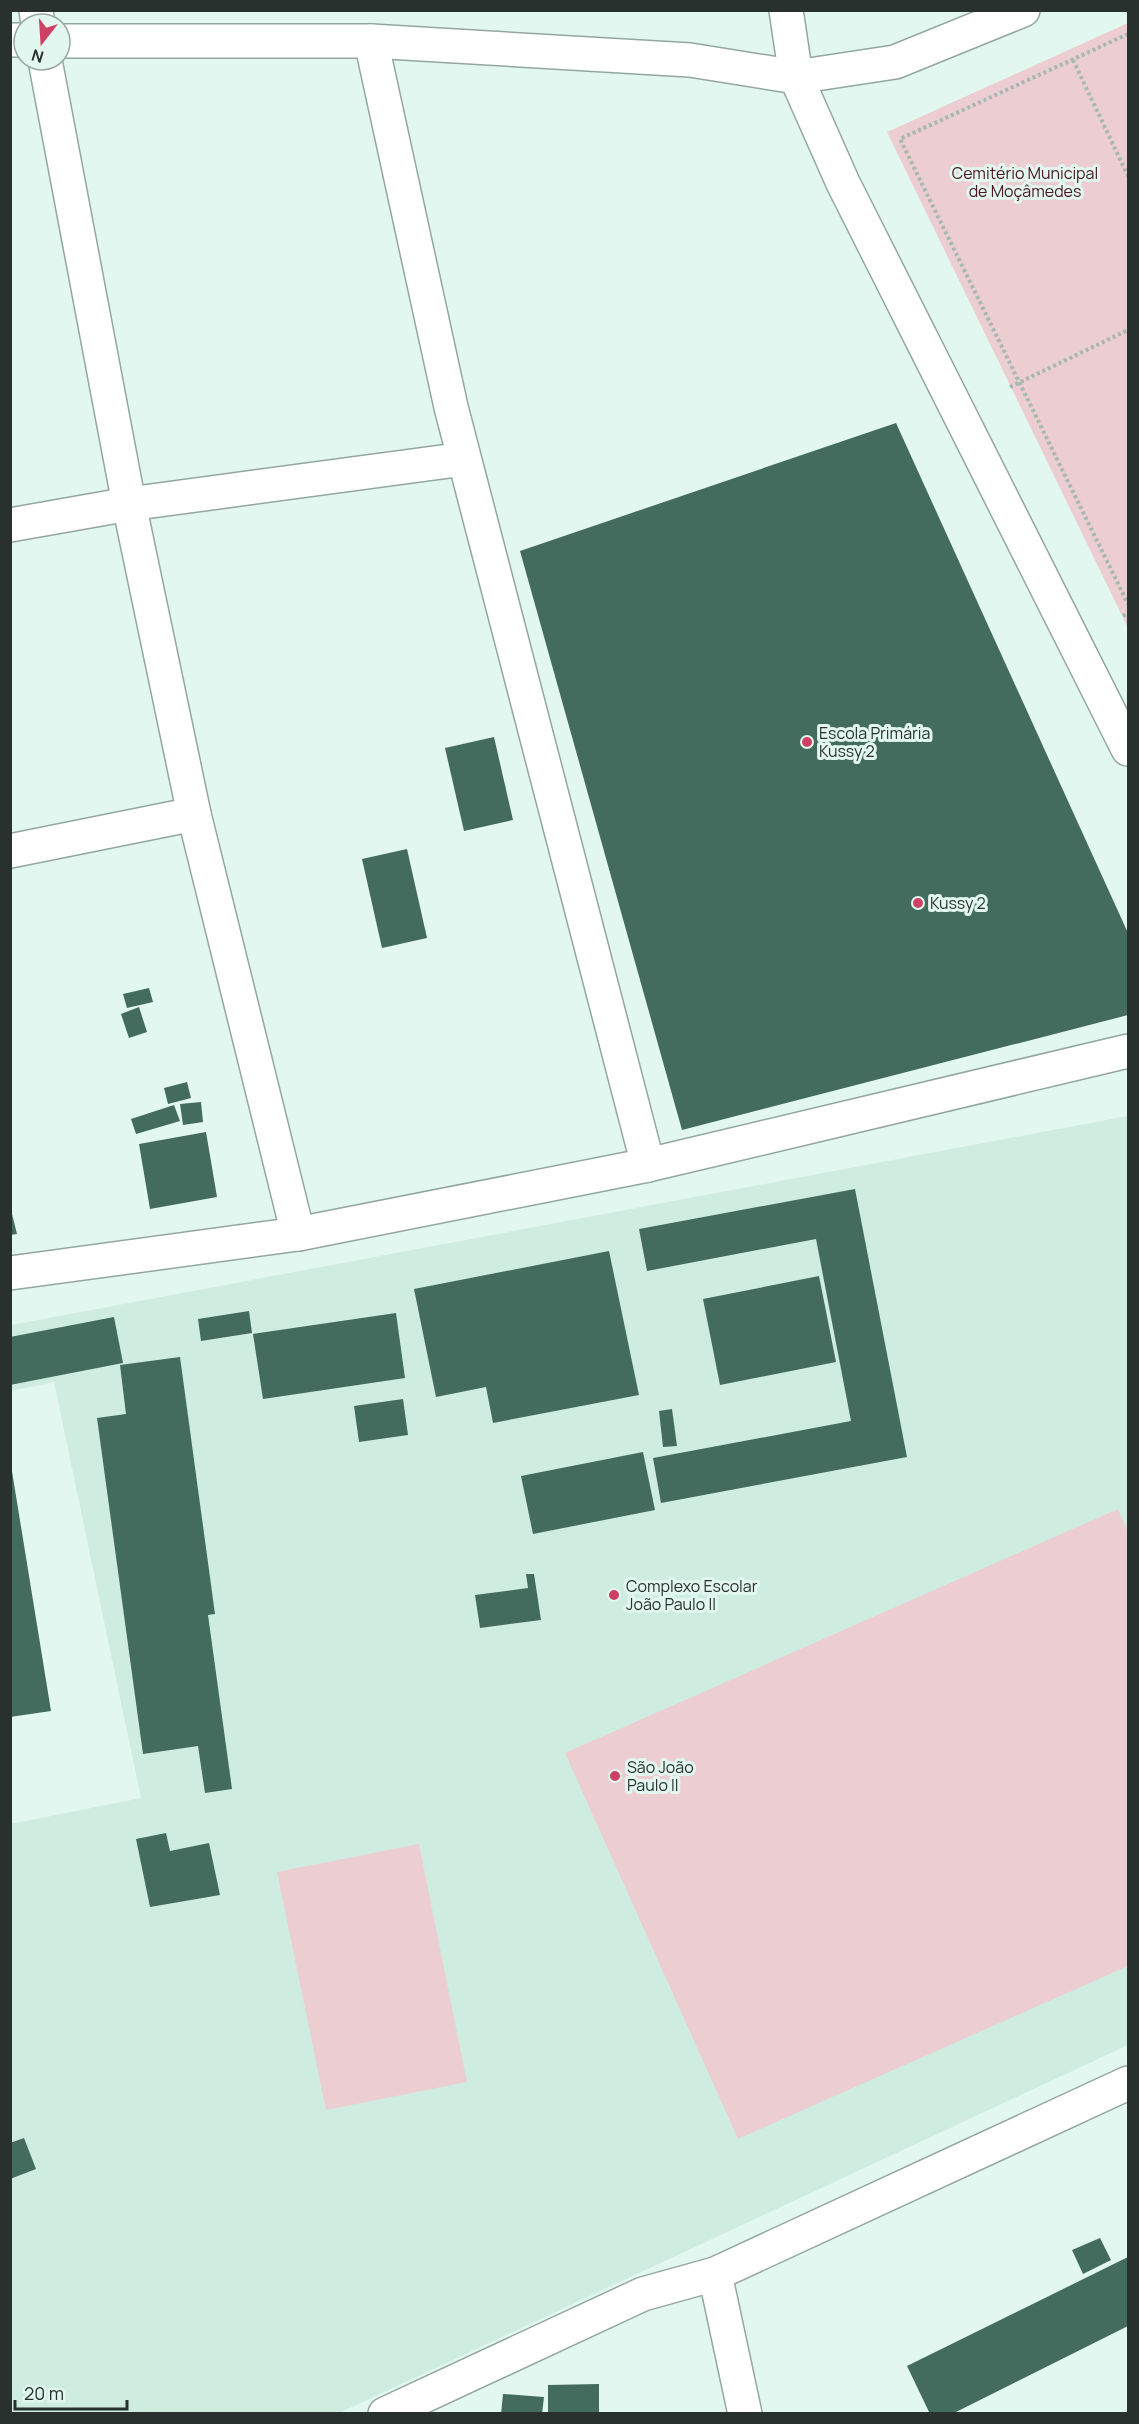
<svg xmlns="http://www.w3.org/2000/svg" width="1139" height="2424" font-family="Manrope,sans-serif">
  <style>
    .built { fill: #cfece1 }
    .green { fill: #ecced2 }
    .building { fill: #436c5e }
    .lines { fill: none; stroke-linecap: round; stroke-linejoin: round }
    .minor-casing { stroke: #93a79f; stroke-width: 36 }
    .path { stroke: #a6b7b1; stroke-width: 4; stroke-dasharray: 3 3; stroke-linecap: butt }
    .minor { stroke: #fff; stroke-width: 33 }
    .poi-dot { fill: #cf4065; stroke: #e2f7ef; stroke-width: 2 }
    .labels { text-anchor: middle; stroke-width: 6; stroke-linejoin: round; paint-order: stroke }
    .park-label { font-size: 16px; fill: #4a1522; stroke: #e2f7ef }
    .poi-label { font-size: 16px; fill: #29312e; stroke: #e2f7ef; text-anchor: start }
  </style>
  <rect width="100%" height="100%" fill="#e2f7ef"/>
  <polygon class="built" points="1128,1116 1128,2045 339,2413 11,2414 11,1824 141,1798 54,1382 11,1391 11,1325"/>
  <g class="green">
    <polygon points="1128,23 1128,628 887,132"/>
    <polygon points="1118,1509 1128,1532 1128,1966 738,2139 565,1753"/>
    <polygon points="419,1844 467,2082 326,2110 277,1872"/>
  </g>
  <g class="building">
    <polygon points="896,423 1128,933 1128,1015 682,1130 520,551"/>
    <polygon points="494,737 513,820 464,831 445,748"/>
    <polygon points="407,849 427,938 382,948 362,859"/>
    <polygon points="149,988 153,1002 127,1008 123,994"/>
    <polygon points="139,1007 147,1032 129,1038 121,1014"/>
    <polygon points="187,1082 191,1098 168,1104 164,1088"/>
    <polygon points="201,1102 203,1122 183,1125 180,1104"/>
    <polygon points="174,1105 180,1121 136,1134 131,1119"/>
    <polygon points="206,1132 217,1197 150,1209 139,1144"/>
    <polygon points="855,1189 907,1457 661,1503 653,1458 851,1421 816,1239 647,1271 639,1229"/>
    <polygon points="10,1206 17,1234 10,1235"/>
    <polygon points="609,1251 639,1395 493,1423 486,1387 436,1397 414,1289"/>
    <polygon points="819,1276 836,1362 720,1385 703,1299"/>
    <polygon points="249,1311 252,1333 201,1341 198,1319"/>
    <polygon points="396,1313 405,1378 263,1399 253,1334"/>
    <polygon points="114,1317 123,1363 10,1385 10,1337"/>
    <polygon points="180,1357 215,1614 208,1615 232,1789 205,1793 198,1746 143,1754 97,1418 126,1414 120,1365"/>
    <polygon points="403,1399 408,1435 359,1442 354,1406"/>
    <polygon points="672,1409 677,1446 663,1447 659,1411"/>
    <polygon points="643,1452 655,1510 533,1534 521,1476"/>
    <polygon points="10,1459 51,1711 10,1717"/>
    <polygon points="526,1574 534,1574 541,1620 480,1628 475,1595 528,1588"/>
    <polygon points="166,1833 170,1851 209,1843 220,1895 150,1907 136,1839"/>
    <polygon points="24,2138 36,2169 10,2179 10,2143"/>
    <polygon points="1100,2238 1111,2260 1083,2274 1072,2250"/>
    <polygon points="1128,2257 1128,2326 952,2414 930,2414 907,2366"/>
    <polygon points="599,2384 599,2414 548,2414 548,2385"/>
    <polygon points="503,2394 544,2397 542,2414 501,2414"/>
  </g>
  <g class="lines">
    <g class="minor-casing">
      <g id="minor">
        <polyline points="36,10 38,24"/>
        <polyline points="786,10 796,77 843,183 1128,749"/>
        <polyline points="10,40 24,40"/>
        <polyline points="60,41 371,41 690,60 796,77 895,62 1023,10"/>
        <polyline points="371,41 451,407 648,1165"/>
        <polyline points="45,60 129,504 194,814 298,1234"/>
        <polyline points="10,525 129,504 464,459"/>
        <polyline points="10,851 194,814"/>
        <polyline points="10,1273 298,1234 648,1165 1128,1051"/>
        <polyline points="715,2274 745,2414"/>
        <polyline points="385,2414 643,2294 715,2274 1128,2083"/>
      </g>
    </g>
    <g class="path">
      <polyline points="1128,34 900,139 1128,604"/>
      <polyline points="1073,60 1128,176"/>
      <polyline points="1010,387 1128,330"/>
      <polyline points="1123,616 1128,613"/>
    </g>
    <use href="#minor" class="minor"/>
  </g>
  <g class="poi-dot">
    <circle cx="807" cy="742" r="6"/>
    <circle cx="918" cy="903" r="6"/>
    <circle cx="614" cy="1595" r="6"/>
    <circle cx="615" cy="1776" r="6"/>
  </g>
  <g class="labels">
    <g class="park-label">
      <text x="1025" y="179">Cemitério Municipal<tspan x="1025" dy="18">de Moçâmedes</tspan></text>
    </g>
    <g class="poi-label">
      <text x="819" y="739">Escola Primária<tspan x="819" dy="18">Kussy 2</tspan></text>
      <text x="930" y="909">Kussy 2</text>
      <text x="626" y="1592">Complexo Escolar<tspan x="626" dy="18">João Paulo II</tspan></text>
      <text x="627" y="1773">São João<tspan x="627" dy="18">Paulo II</tspan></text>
    </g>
  </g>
  <rect width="1139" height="2424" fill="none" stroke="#29312e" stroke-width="24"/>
  <g transform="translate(42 42) rotate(197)"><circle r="28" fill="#e2f7ef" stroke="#98a8a2" stroke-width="1.5"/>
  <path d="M0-4.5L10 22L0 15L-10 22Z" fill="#cf4065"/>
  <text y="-9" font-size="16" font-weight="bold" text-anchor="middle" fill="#29312e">N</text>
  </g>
  <path d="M15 2400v9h112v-9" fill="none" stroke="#29312e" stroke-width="3"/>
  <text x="24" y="2400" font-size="18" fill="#29312e" stroke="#e2f7ef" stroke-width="4.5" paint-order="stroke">20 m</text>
</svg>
